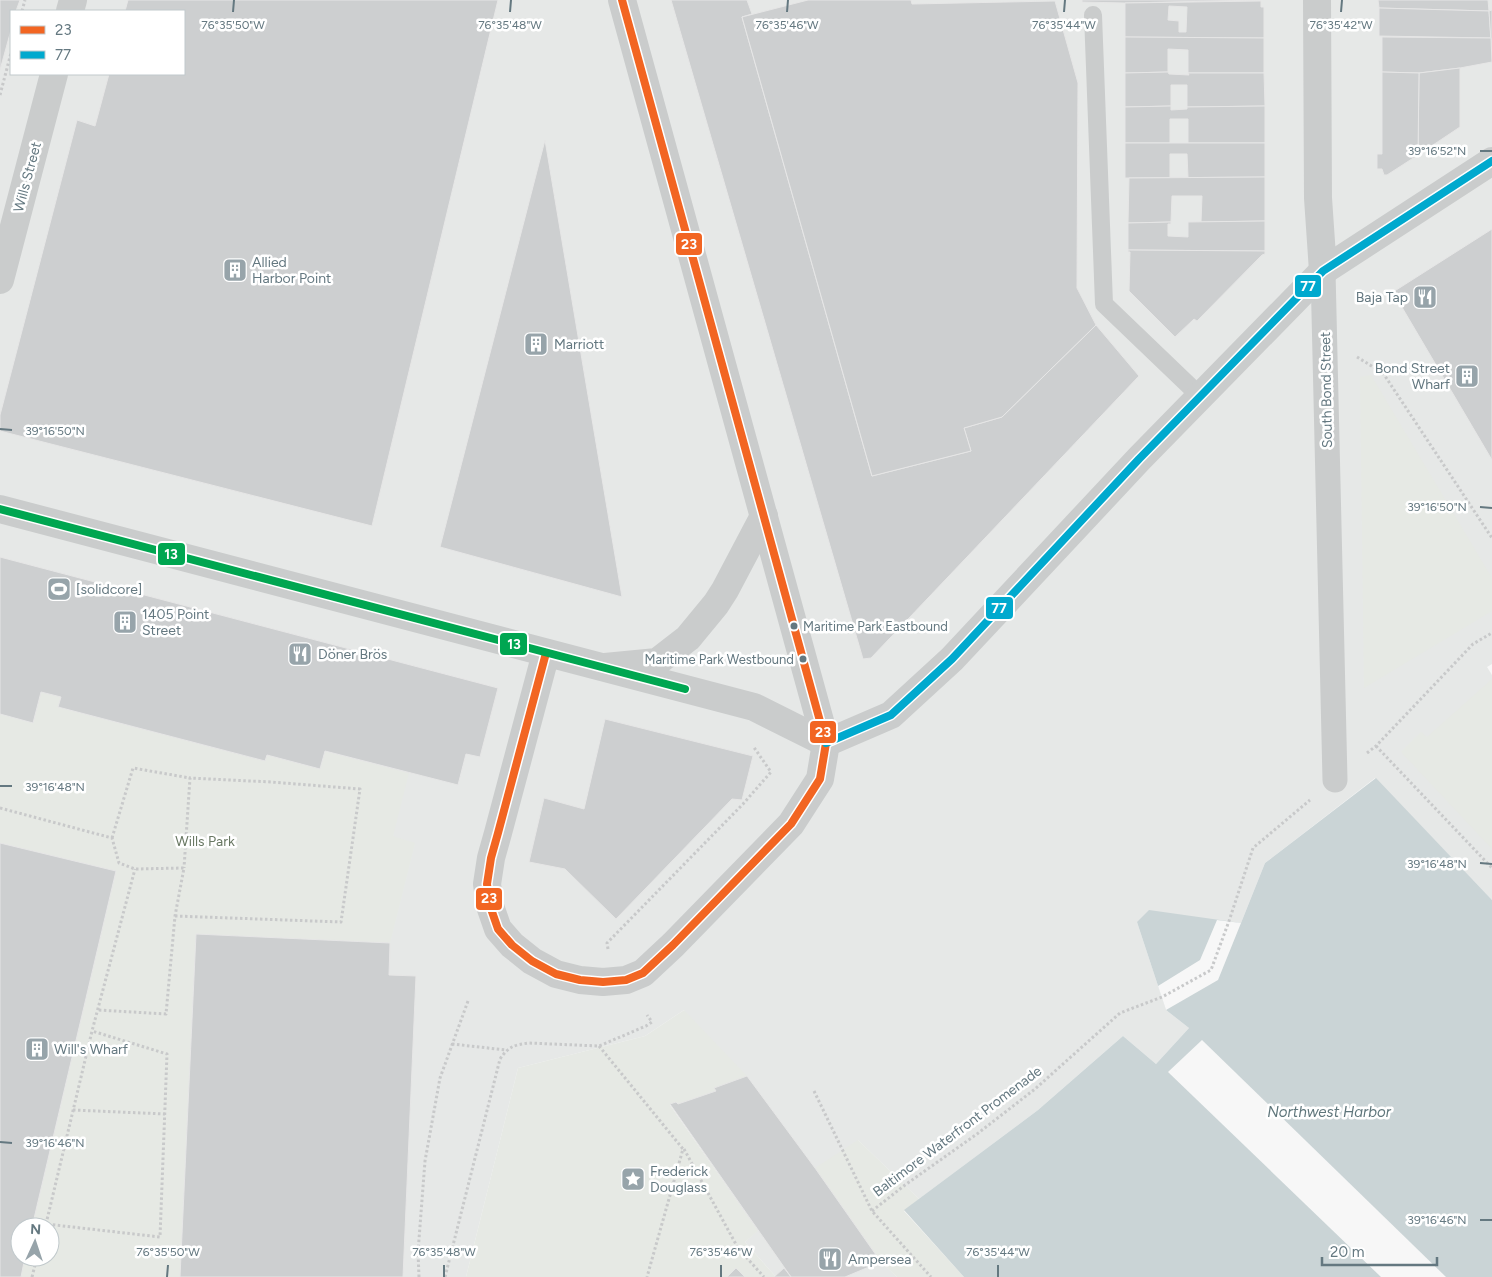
<svg xmlns="http://www.w3.org/2000/svg" width="1492" height="1277" font-family="Figtree,sans-serif">
  <style>
    .built { fill: #e6e8e7; fill-rule: evenodd }
    .green { fill: #e6e9e4 }
    .water { fill: #cad4d6 }
    .pier { fill: #f7f7f7 }
    .building { fill: #cdcfd0; stroke: #e6e6e6; fill-rule: evenodd }
    .lines { fill: none; stroke-linecap: round; stroke-linejoin: round }
    .path { stroke: #c8c9ca; stroke-width: 3; stroke-dasharray: 2.5 2.5; stroke-linecap: butt }
    .service { stroke: #cacccc; stroke-width: 18 }
    .pedestrian { stroke: #cacccc; stroke-width: 25 }
    .minor { stroke: #cacccc; stroke-width: 28 }
    .tertiary { stroke: #cacccc; stroke-width: 28 }
    .bus-1-casing { stroke: #fff; stroke-width: 11 }
    .bus-2-casing { stroke: #fff; stroke-width: 11 }
    .bus-3-casing { stroke: #fff; stroke-width: 11 }
    .bus-1 { stroke: #f26522; stroke-width: 8 }
    .bus-2 { stroke: #00a9ce; stroke-width: 8 }
    .bus-3 { stroke: #00a651; stroke-width: 8 }
    .ticks { fill: none; stroke: #647880; stroke-width: 2 }
    .bus-dot { fill: #647880; stroke: #fff; stroke-width: 2 }
    .labels { text-anchor: middle; stroke-width: 5; stroke-linejoin: round; paint-order: stroke }
    .bus-label { font-size: 13px; fill: #647880; stroke: #fff; text-anchor: start }
    .street-label { font-size: 14px; fill: #647880; stroke: #fff }
    .poi-label { font-size: 14px; fill: #647880; stroke: #fff; text-anchor: start }
    .park-label { font-size: 14px; fill: #697863; stroke: #fff }
    .water-label { font-size: 15px; font-style: italic; fill: #5f767b; stroke: #fff }
    .ticks-label { font-size: 12px; text-anchor: middle; fill: #647880; stroke: #fff; stroke-width: 5; stroke-linejoin: round; paint-order: stroke }
    .line-badge { stroke: #fff; stroke-width: 2 }
    .badge-label { font-size: 14px; text-anchor: middle; font-weight: bold; fill: #fff }
  </style>
  <rect width="100%" height="100%" fill="#f7f7f7"/>
  <path class="built" d="M0,0H1492V664L1487,667L1492,675V900L1375,778L1265,863L1241,923L1217,920L1137,922L1166,1010L1189,1028L1156,1064L1123,1036L1038,1110L919,1199L858,1140L881,1262L897,1277H776L745,1242L757,1231L670,1104L676,1102L678,1104L715,1090L684,1010L645,1036L518,1068L466,1277H0ZM11,11H184V74H11ZM20,1227H50V1257H20Z"/>
  <g class="green">
    <polygon points="1371,375 1492,578 1492,611 1364,688 1360,377"/>
    <polygon points="1492,679 1492,849 1401,752 1421,732 1427,737"/>
    <polygon points="41,692 61,697 58,706 265,761 267,755 325,751 409,773 393,836 415,843 390,943 196,934 180,1277 21,1277 25,1257 50,1257 50,1227 32,1227 116,872 0,843 0,714 33,723"/>
    <polygon points="684,1010 747,1076 714,1088 716,1091 678,1104 676,1102 670,1105 758,1231 745,1242 776,1277 745,1277 736,1268 727,1277 466,1277 518,1068 645,1036"/>
    <polygon points="858,1140 919,1199 904,1211 964,1277 897,1277 881,1262 815,1168"/>
  </g>
  <polygon class="water" points="1376,778 1492,900 1492,1277 964,1277 904,1210 1038,1110 1123,1036 1156,1064 1189,1028 1166,1010 1137,922 1149,910 1241,923 1265,863"/>
  <g class="pier">
    <polygon points="1217,920 1241,923 1218,980 1166,1010 1158,986 1200,960"/>
    <polygon points="1202,1040 1446,1277 1381,1277 1168,1072"/>
  </g>
  <g class="building">
    <polygon points="0,0 20,0 16,11 11,11 11,30 0,70"/>
    <polygon points="128,0 498,0 372,526 0,431 0,415 77,120 95,126 109,74 184,74 184,11 125,11"/>
    <polygon points="671,0 747,0 752,14 742,17 872,476 971,451 964,428 1002,417 1096,325 1139,376 871,658 863,659"/>
    <polygon points="808,0 911,0 912,4 1055,1 1078,83 1077,288 1096,325 1002,417 964,428 971,451 872,476 742,17"/>
    <polygon points="1082,0 1261,0 1125,3 1082,2"/>
    <polygon points="1378,0 1488,0 1489,11 1379,8"/>
    <path d="M1261,1V7H1264V38L1125,37V3ZM1169,6L1187,7L1186,32H1179V21L1168,20Z"/>
    <polygon points="1379,8 1489,11 1491,38 1379,36"/>
    <polygon points="1492,10 1492,57 1489,11"/>
    <polygon points="1125,37 1264,38 1264,73 1188,73 1188,50 1168,49 1168,72 1125,73"/>
    <polygon points="1382,37 1491,38 1492,62 1460,68 1419,73 1382,72"/>
    <polygon points="1460,68 1460,127 1418,155 1419,73"/>
    <polygon points="1168,72 1169,74 1189,75 1188,73 1264,73 1265,106 1187,107 1187,85 1171,85 1171,106 1125,107 1125,73"/>
    <polygon points="1382,72 1419,73 1418,155 1387,175 1384,175 1382,169 1377,169 1377,154 1382,154"/>
    <polygon points="1171,106 1171,110 1187,109 1187,107 1265,106 1265,143 1188,143 1188,119 1170,119 1170,143 1125,143 1125,107"/>
    <polygon points="545,140 622,597 440,547"/>
    <path d="M1125,143H1265V177L1125,178ZM1170,154H1187L1188,177H1170Z"/>
    <polygon points="1265,177 1265,221 1201,222 1202,196 1172,196 1171,222 1128,223 1129,178"/>
    <polygon points="1265,221 1265,251 1128,250 1128,223 1171,222 1171,224 1168,224 1168,236 1188,237 1188,222"/>
    <polygon points="1492,229 1492,460 1393,292"/>
    <polygon points="1128,250 1265,251 1265,254 1262,255 1197,321 1194,319 1175,337 1129,291 1130,252 1128,252"/>
    <polygon points="0,557 498,688 480,757 466,754 458,785 325,751 320,769 267,755 265,761 58,707 61,697 41,692 33,723 0,714"/>
    <polygon points="605,719 753,756 742,800 732,799 616,919 565,869 529,862 544,798 584,809"/>
    <polygon points="0,843 116,871 32,1227 20,1227 20,1257 25,1257 21,1277 0,1277"/>
    <polygon points="196,934 390,943 389,975 416,976 403,1277 180,1277"/>
    <polygon points="747,1076 815,1168 881,1262 845,1277 791,1277 670,1104 676,1102 678,1104 716,1091 714,1088"/>
    <polygon points="736,1268 745,1277 727,1277"/>
    <polygon points="784,1268 791,1277 774,1277"/>
  </g>
  <g class="lines">
    <g class="path">
      <polyline points="22,11 25,0"/>
      <polyline points="0,95 11,53"/>
      <polyline points="1357,357 1383,373 1492,538"/>
      <polyline points="1376,746 1492,868"/>
      <polyline points="1367,753 1376,746 1473,644 1492,633"/>
      <polyline points="0,808 112,838 119,863 135,869 184,868 175,916 166,1014 98,1010"/>
      <polyline points="112,838 133,768 190,778"/>
      <polyline points="175,916 341,922 360,789 271,782 190,778 184,868"/>
      <polyline points="608,949 607,943 743,804 771,772 753,746"/>
      <polyline points="452,1044 506,1050"/>
      <polyline points="599,1046 683,1149 647,1277"/>
      <polyline points="814,1091 872,1211 931,1277"/>
      <polyline points="73,1110 165,1114"/>
      <polyline points="684,1149 738,1248 764,1277"/>
      <polyline points="872,1211 905,1185 977,1134 1035,1089 1120,1013 1162,997 1211,970 1229,921 1253,848 1310,800"/>
      <polyline points="46,1224 92,1031 135,869"/>
      <polyline points="45,1227 46,1224 160,1237 167,1054 92,1031"/>
      <polyline points="32,1277 37,1257"/>
      <polyline points="419,1277 418,1252 425,1161 440,1078 468,1001"/>
      <path d="M445,1277L500,1059C509,1046 514,1045 529,1043L599,1046L646,1026L652,1022L647,1015"/>
    </g>
    <polyline class="service" points="1093,15 1104,304 1201,397"/>
    <polyline class="pedestrian" points="1323,271 1335,780"/>
    <g class="minor">
      <polyline points="1317,0 1318,198 1323,271"/>
      <polyline points="70,11 73,0"/>
      <polyline points="0,280 54,74"/>
      <polyline points="0,509 754,707 826,743"/>
      <polyline points="546,653 498,833 491,858 487,884 490,906 498,929 512,945 532,961 556,974 580,980 603,982 626,980 643,973 673,945 791,824 820,779 826,743"/>
      <polyline points="826,743 891,715 952,659 1139,459 1323,271 1492,161"/>
    </g>
    <g class="tertiary">
      <polyline points="622,0 826,743"/>
      <polyline points="605,667 657,662 688,638 716,604 725,590 764,516"/>
    </g>
    <g class="bus-1-casing">
      <polyline id="bus-1" points="546,653 498,833 491,858 487,884 490,906 498,929 512,945 532,961 556,974 580,980 603,982 626,980 643,973 673,945 791,824 820,779 826,743 622,0"/>
    </g>
    <g class="bus-2-casing">
      <polyline id="bus-2" points="826,743 891,715 952,659 1139,459 1323,271 1492,161"/>
    </g>
    <g class="bus-3-casing">
      <polyline id="bus-3" points="0,509 685,689"/>
    </g>
    <use href="#bus-1" class="bus-1"/>
    <use href="#bus-2" class="bus-2"/>
    <use href="#bus-3" class="bus-3"/>
  </g>
  <path class="ticks" d="M233,12L234,0M510,12L511,0M787,12L788,0M1064,12L1065,0M1341,12L1342,0M1480,151H1492M0,429L12,430M1480,507L1492,508M0,786H12M1480,863L1492,864M0,1142L12,1143M1480,1220H1492M167,1277L168,1265M444,1277V1265M721,1277V1265M998,1277V1265"/>
  <defs>
    <g id="building-square" transform="scale(1.25)"><rect x="-9" y="-9" width="18" height="18" rx="4" fill="#97a4aa" stroke="#fff"/><path d="M-4-6H4V6H1V3H-1V6H-4ZM-2.5-4.3h1.7v1.8h-1.7ZM.8-4.3h1.7v1.8H.8ZM-2.5-1h1.7V.8h-1.7ZM.8-1h1.7V.8H.8Z" fill="#fff"/></g>
    <g id="restaurant-square" transform="scale(1.25)"><rect x="-9" y="-9" width="18" height="18" rx="4" fill="#97a4aa" stroke="#fff"/><path d="M-5-6h1v4h1v-4h1v4h1v-4h1v5L-1.5 .5V6h-2V.5L-5-1ZM5-6V6H3V1.5H1.5Q1.5-4 5-6Z" fill="#fff"/></g>
    <g id="stadium-square" transform="scale(1.25)"><rect x="-9" y="-9" width="18" height="18" rx="4" fill="#97a4aa" stroke="#fff"/><path d="M0-5a6.5 5 0 1 0 0 10a6.5 5 0 1 0 0-10ZM-3.5-1.8h7v3.6h-7Z" fill="#fff"/></g>
    <g id="sight-square" transform="scale(1.25)"><rect x="-9" y="-9" width="18" height="18" rx="4" fill="#97a4aa" stroke="#fff"/><path d="M0-6L1.8-2.2L6-1.7L2.9 1.2L3.7 5.4L0 3.3L-3.7 5.4L-2.9 1.2L-6-1.7L-1.8-2.2Z" fill="#fff"/></g>
  </defs>
  <g fill-rule="evenodd">
    <use href="#building-square" x="235" y="270"/>
    <use href="#restaurant-square" x="1425" y="297"/>
    <use href="#building-square" x="536" y="344"/>
    <use href="#building-square" x="1467" y="376"/>
    <use href="#stadium-square" x="59" y="589"/>
    <use href="#building-square" x="125" y="622"/>
    <use href="#restaurant-square" x="300" y="654"/>
    <use href="#building-square" x="37" y="1049"/>
    <use href="#sight-square" x="633" y="1179"/>
    <use href="#restaurant-square" x="830" y="1259"/>
  </g>
  <g class="bus-dot">
    <circle cx="794" cy="626" r="4.5"/>
    <circle cx="803" cy="659" r="4.5"/>
  </g>
  <g class="labels">
    <g class="bus-label">
      <text x="803" y="631">Maritime Park Eastbound</text>
      <text x="794" y="664" text-anchor="end">Maritime Park Westbound</text>
    </g>
    <g class="street-label">
      <text transform="translate(27 177) rotate(-75)" y="5">Wills Street</text>
      <text transform="translate(1326 390) rotate(-91)" y="5">South Bond Street</text>
      <text transform="translate(957 1131) rotate(-37)" y="5">Baltimore Waterfront Promenade</text>
    </g>
    <g class="poi-label">
      <text x="252" y="267">Allied<tspan x="252" dy="16">Harbor Point</tspan></text>
      <text x="1408" y="302" text-anchor="end">Baja Tap</text>
      <text x="554" y="349">Marriott</text>
      <text x="1450" y="373" text-anchor="end">Bond Street<tspan x="1450" dy="16">Wharf</tspan></text>
      <text x="76" y="594">[solidcore]</text>
      <text x="142" y="619">1405 Point<tspan x="142" dy="16">Street</tspan></text>
      <text x="318" y="659">Döner Brös</text>
      <text x="54" y="1054">Will's Wharf</text>
      <text x="650" y="1176">Frederick<tspan x="650" dy="16">Douglass</tspan></text>
      <text x="848" y="1264">Ampersea</text>
    </g>
    <g class="park-label">
      <text x="205" y="846">Wills Park</text>
    </g>
    <g class="water-label">
      <text x="1329" y="1117">Northwest Harbor</text>
    </g>
  </g>
  <g class="ticks-label">
    <text x="233" y="29">76°35'50"W</text>
    <text x="787" y="29">76°35'46"W</text>
    <text x="1064" y="29">76°35'44"W</text>
    <text x="1341" y="29">76°35'42"W</text>
    <text x="510" y="29">76°35'48"W</text>
    <text x="1437" y="155">39°16'52"N</text>
    <text x="55" y="435">39°16'50"N</text>
    <text x="1437" y="511">39°16'50"N</text>
    <text x="55" y="791">39°16'48"N</text>
    <text x="1437" y="868">39°16'48"N</text>
    <text x="55" y="1147">39°16'46"N</text>
    <text x="1437" y="1224">39°16'46"N</text>
    <text x="168" y="1256">76°35'50"W</text>
    <text x="444" y="1256">76°35'48"W</text>
    <text x="721" y="1256">76°35'46"W</text>
    <text x="998" y="1256">76°35'44"W</text>
  </g>
  <g class="line-badge">
    <rect x="675" y="232" width="28" height="24" rx="5" fill="#f26522"/>
    <rect x="1294" y="274" width="28" height="24" rx="5" fill="#00a9ce"/>
    <rect x="157" y="542" width="29" height="24" rx="5" fill="#00a651"/>
    <rect x="985" y="596" width="29" height="24" rx="5" fill="#00a9ce"/>
    <rect x="499" y="632" width="29" height="24" rx="5" fill="#00a651"/>
    <rect x="809" y="720" width="28" height="24" rx="5" fill="#f26522"/>
    <rect x="475" y="887" width="28" height="24" rx="5" fill="#f26522"/>
  </g>
  <g class="badge-label">
    <text x="689" y="249">23</text>
    <text x="1308" y="291">77</text>
    <text x="171" y="559">13</text>
    <text x="999" y="613">77</text>
    <text x="514" y="649">13</text>
    <text x="823" y="737">23</text>
    <text x="489" y="903">23</text>
  </g>
  <rect x="10" y="10" width="175" height="65" fill="#ffffff" stroke="#c1c9cc"/>
  <rect x="20" y="26" width="25" height="8" fill="#f26522" stroke="#c1c9cc"/>
  <text x="55" y="35" font-size="15" fill="#647880">23</text>
  <rect x="20" y="51" width="25" height="8" fill="#00a9ce" stroke="#c1c9cc"/>
  <text x="55" y="60" font-size="15" fill="#647880">77</text>
  <g transform="translate(35 1242) rotate(3)"><circle r="24" fill="#ffffff" stroke="#c1c9cc"/>
  <path d="M0-4L9 19L0 12L-9 19Z" fill="#97a4aa"/>
  <text y="-8" font-size="14" font-weight="bold" text-anchor="middle" fill="#647880">N</text>
  </g>
  <path d="M1322 1257v8h115v-8" fill="none" stroke="#647880" stroke-width="2.5"/>
  <text x="1330" y="1257" font-size="15" fill="#647880" stroke="#ffffff" stroke-width="4" paint-order="stroke">20 m</text>
</svg>
